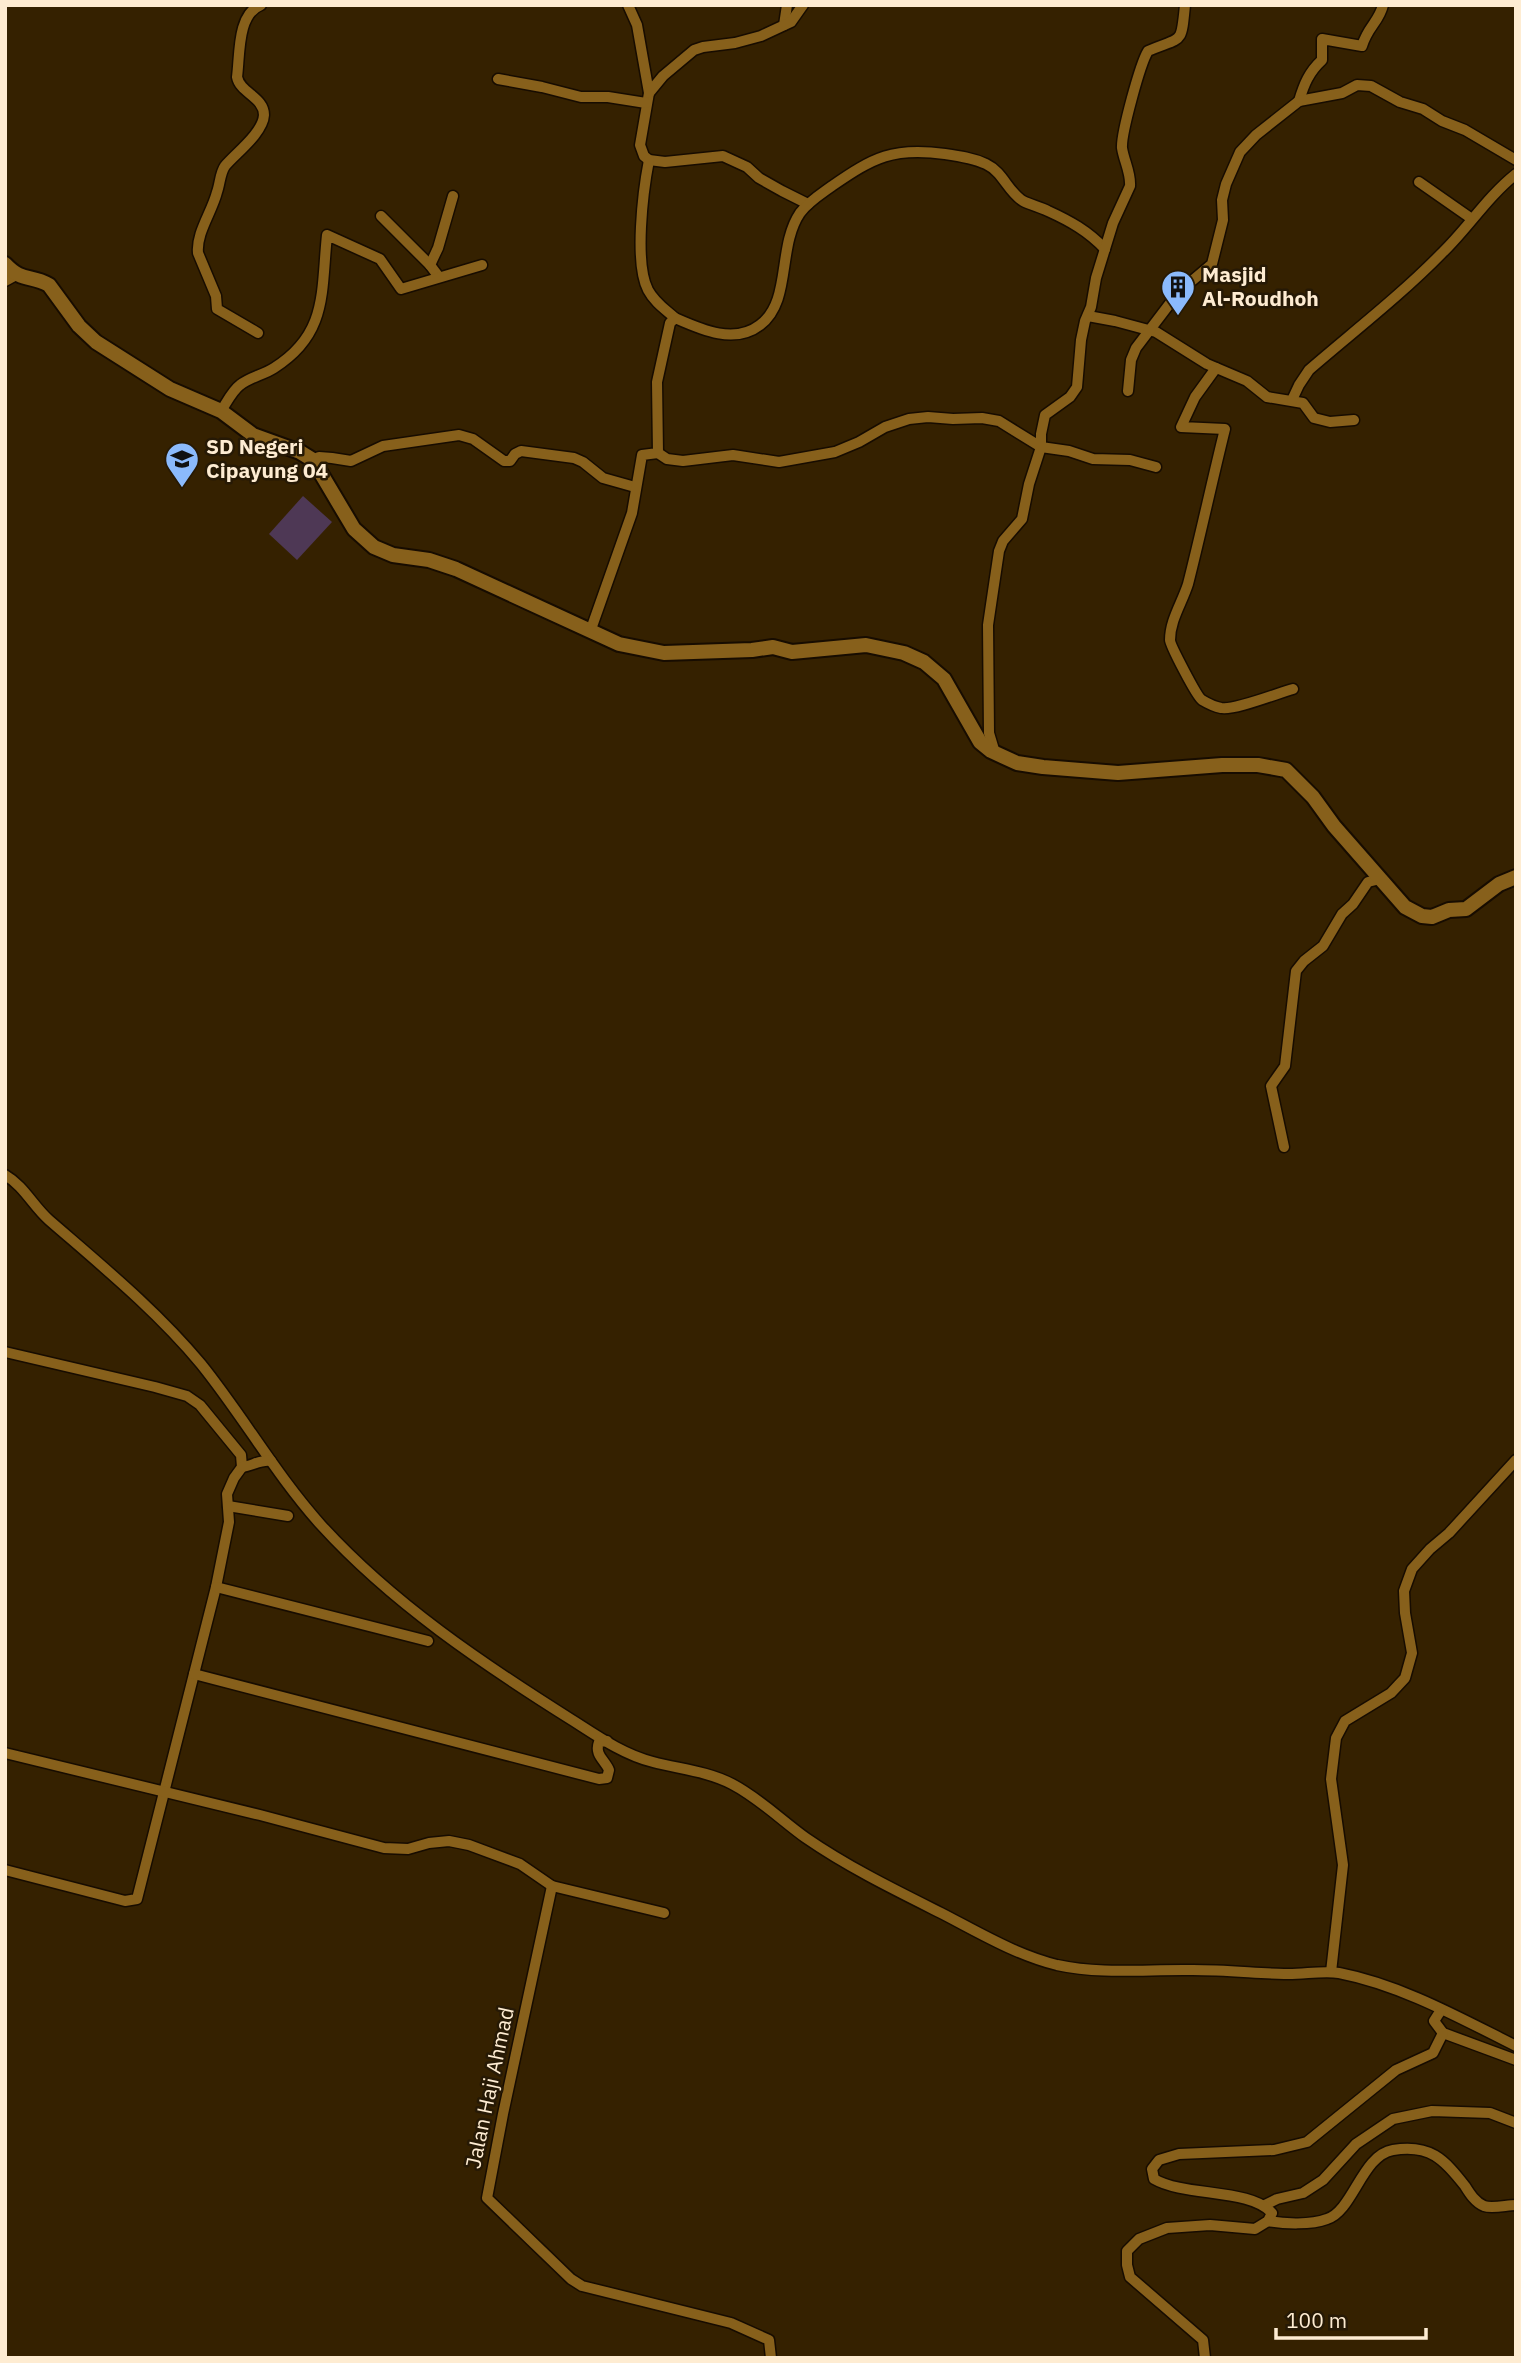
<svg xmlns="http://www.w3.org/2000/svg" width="1521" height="2363" font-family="'IBM Plex Sans',sans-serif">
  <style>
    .green { fill: #4e3855 }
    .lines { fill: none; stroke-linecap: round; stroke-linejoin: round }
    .street-casing { stroke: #170c00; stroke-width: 13 }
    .secondary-casing { stroke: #170c00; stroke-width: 18 }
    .street { stroke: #87601b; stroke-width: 10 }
    .secondary { stroke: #87601b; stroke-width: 14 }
    .labels { text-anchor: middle; stroke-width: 5; stroke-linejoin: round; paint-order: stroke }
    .poi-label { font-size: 21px; font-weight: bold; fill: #feecd2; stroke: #261905; text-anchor: start }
    .street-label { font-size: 21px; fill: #feecd2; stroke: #261905 }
  </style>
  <rect width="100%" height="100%" fill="#352100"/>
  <polygon class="green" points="303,496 332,522 297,560 269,534"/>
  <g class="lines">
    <g class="street-casing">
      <g id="street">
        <polyline points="628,5 637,25 649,93 640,145 644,156 649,160 665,162 723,156 747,167 759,178 782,191 808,204"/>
        <polyline points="784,25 787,5"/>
        <polyline points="498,79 542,87 581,97 608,97 646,103"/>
        <polyline points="649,93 663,76 694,50 703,47 735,43 761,36 791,22 803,5"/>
        <path d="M1299,101C1304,84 1309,72 1322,60V39L1362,46C1368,26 1379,22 1383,5"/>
        <path d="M649,160C643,191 634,263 648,290C655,303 665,309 675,318"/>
        <polyline points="1419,182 1472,219"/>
        <polyline points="381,216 430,265 439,277"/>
        <polyline points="430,265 438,248 453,196"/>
        <polyline points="5,281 16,275"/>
        <polyline points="1088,316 1115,321 1156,332 1207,364 1247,381 1267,397 1303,403 1314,418 1330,422 1354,420"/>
        <path d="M258,333L217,309L216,296L198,253C196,233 212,212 217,192C220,184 220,173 225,166C236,153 263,133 264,115C264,97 240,93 237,77C240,55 237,14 261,5"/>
        <path d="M1216,368L1195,397L1181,427L1225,429C1212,481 1201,533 1188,584C1182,603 1170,620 1170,640C1170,645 1197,697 1202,700C1207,703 1216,707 1221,708C1233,711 1278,693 1293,689"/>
        <polyline points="1128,391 1131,360 1136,348 1171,302 1187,285 1212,264 1223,220 1222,200 1226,184 1240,152 1256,135 1299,101 1342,93 1357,85 1371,86 1400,102 1423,109 1442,121 1465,130 1516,160"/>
        <path d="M1292,400L1299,385L1309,370C1353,332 1401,295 1442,253C1468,228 1487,197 1516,174"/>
        <path d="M221,411C227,402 232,391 240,385C250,377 263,375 274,368C328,334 321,292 327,235L380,259L401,289L482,265"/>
        <polyline points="658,453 667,459 683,461 733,455 779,462 835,452 859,442 885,427 909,419 928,417 953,419 982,418 999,421 1041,447 1069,451 1093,459 1130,460 1156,467"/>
        <polyline points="313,460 319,457 332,458 351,461 383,446 459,435 473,439 504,461 510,461 515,454 521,451 574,458 583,462 603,478 635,487"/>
        <path d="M590,632L632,513L642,455L658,453L657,382L670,323L675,318C700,329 734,345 760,325C792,301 777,247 800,213C808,202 821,194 832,186C874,157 893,147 945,154C959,156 973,158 986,164C1003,172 1008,192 1023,201C1031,205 1040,207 1048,211C1070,221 1088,231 1105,249"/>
        <path d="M995,753L989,733L988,625L999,551L1003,541L1022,519L1029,484L1041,447V434L1045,415L1070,397L1077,387L1081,340L1085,321L1091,307L1096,278L1113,223L1130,186C1131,173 1124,161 1122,148C1121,134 1140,64 1148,51C1183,36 1181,46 1185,5"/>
        <polyline points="1284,1147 1271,1086 1285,1066 1296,971 1304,961 1323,946 1342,914 1353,904 1368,882 1380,879"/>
        <path d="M5,1175C24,1186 33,1206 49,1220C102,1266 156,1310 201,1364C243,1416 276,1475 321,1525C392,1603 483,1664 572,1720C597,1736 624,1755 653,1762C679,1769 707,1771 732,1784C759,1798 781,1820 806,1838C848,1867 895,1890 941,1913C978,1932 1016,1955 1057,1965C1103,1975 1147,1969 1193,1970C1224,1970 1254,1973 1284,1974C1302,1975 1322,1970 1339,1973C1401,1985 1460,2018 1516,2046"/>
        <polyline points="5,1352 155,1387 187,1396 200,1405 241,1455 242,1467 234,1478 227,1494 229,1522 216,1587 137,1899 125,1901 5,1870"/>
        <path d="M242,1467C252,1466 261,1459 271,1461"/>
        <polyline points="228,1506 288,1516"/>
        <polyline points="216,1587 428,1641"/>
        <path d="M194,1674L599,1779L607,1778L609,1770C605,1760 594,1755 599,1742L607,1741"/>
        <polyline points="5,1753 260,1815 384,1848 408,1849 429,1843 449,1841 469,1845 520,1864 552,1886"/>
        <polyline points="664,1913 552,1886 503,2114 487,2198 571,2279 582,2286 731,2323 769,2340 771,2358"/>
        <polyline points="1331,1972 1343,1865 1331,1779 1336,1738 1345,1721 1391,1693 1405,1678 1412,1653 1405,1613 1404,1591 1412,1569 1430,1549 1449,1533 1516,1460"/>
        <polyline points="1441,2010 1434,2021 1443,2033 1516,2060"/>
        <polyline points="1265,2205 1277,2199 1303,2193 1323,2180 1356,2144 1393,2119 1432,2111 1490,2113 1516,2123"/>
        <path d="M1268,2221C1285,2224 1311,2225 1327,2219C1353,2211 1362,2155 1393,2150C1430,2144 1444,2159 1465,2186C1470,2194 1475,2202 1484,2206C1492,2209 1507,2205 1516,2205"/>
        <path d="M1205,2358L1203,2340L1130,2277L1127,2265V2251L1139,2239L1167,2228L1210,2225L1255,2229L1268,2221L1272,2213C1250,2188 1185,2197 1154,2179L1152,2169L1159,2160L1179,2154L1274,2150L1307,2142L1396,2070L1433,2053L1443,2033"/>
      </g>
    </g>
    <g class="secondary-casing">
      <path id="secondary" d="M5,264C23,283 30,274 49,285L79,326L96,342L170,389L221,411L253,435L300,452L313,460L354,529L374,547L393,555L429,560L456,569L619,644L664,653L752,650L773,647L792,652L866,645L904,653L924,662L944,679L980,742L991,751L1017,763L1043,767L1118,773L1222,765H1258L1286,770L1313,797L1334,826L1405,907L1422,916L1432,917L1449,910L1466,909L1499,884L1516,877"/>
    </g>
    <use href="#street" class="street"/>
    <use href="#secondary" class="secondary"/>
  </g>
  <defs>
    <g id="building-pin" transform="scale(1.75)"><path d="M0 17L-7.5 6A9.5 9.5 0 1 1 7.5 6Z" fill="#8bbafc" stroke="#261905"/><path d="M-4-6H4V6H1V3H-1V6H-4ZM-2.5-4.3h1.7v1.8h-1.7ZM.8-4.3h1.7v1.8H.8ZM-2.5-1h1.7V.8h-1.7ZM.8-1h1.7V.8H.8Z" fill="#111"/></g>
    <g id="school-pin" transform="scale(1.75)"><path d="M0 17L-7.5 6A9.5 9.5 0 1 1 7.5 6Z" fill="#8bbafc" stroke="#261905"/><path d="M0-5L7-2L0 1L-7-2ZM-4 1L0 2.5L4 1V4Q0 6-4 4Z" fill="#111"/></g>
  </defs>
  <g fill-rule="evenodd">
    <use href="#building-pin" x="1178" y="287"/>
    <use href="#school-pin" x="182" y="459"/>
  </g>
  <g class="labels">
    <g class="poi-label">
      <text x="1202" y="282">Masjid<tspan x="1202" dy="24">Al-Roudhoh</tspan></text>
      <text x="206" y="454">SD Negeri<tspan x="206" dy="24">Cipayung 04</tspan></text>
    </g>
    <g class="street-label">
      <text transform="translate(490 2088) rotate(-78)" y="7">Jalan Haji Ahmad</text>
    </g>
  </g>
  <rect width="1521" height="2363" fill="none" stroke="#feecd2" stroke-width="14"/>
  <path d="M1276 2328v10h150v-10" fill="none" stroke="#feecd2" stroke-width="3.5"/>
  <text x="1286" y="2328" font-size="21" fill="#feecd2" stroke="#261905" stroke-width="5" paint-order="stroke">100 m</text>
</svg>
